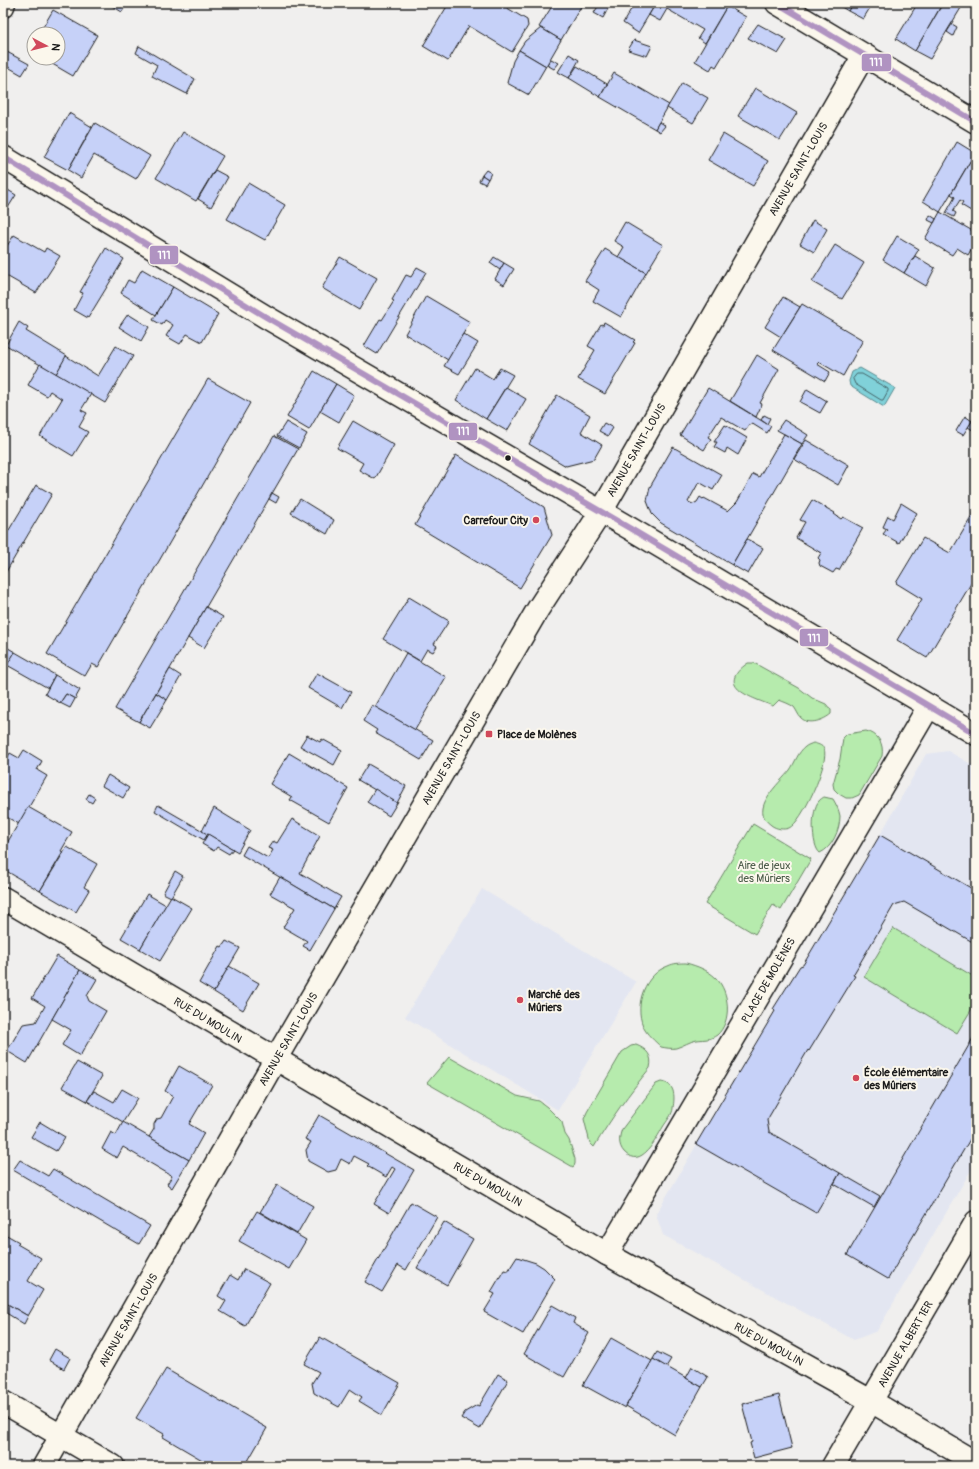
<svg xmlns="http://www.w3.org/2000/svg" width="979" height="1469" font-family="Pangolin,sans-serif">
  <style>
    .built { fill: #e3e6f1 }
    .green { fill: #b6ebad; stroke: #698464 }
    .water { fill: #80d1d9; stroke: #58898d }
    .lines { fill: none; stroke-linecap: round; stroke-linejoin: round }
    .shore { stroke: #446468; stroke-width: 1 }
    .building { fill: #c6d1f8; stroke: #1c1c1c }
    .minor-casing { stroke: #1c1c1c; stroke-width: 25 }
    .minor { stroke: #fbf7ec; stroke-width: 22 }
    .bus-1-casing { stroke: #fbf7ec; stroke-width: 9 }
    .bus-1 { stroke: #b093c1; stroke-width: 6 }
    .bus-dot { fill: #1c1c1c; stroke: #fbf7ec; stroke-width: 1.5 }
    .poi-dot { fill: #d1495b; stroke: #fbf7ec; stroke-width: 1.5 }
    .labels { text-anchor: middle; stroke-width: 4; stroke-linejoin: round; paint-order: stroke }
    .street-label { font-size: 11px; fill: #1c1c1c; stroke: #fbf7ec }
    .poi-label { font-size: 11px; font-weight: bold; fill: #1c1c1c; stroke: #fbf7ec; text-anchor: start }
    .park-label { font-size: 11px; fill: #4a5a48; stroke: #fbf7ec }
    .line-badge { stroke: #fbf7ec; stroke-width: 1.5 }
    .badge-label { font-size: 11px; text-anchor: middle; font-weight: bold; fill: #fff }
  </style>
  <rect width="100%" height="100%" fill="#f0efee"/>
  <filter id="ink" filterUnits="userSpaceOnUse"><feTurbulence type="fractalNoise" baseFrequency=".025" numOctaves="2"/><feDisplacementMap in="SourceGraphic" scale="8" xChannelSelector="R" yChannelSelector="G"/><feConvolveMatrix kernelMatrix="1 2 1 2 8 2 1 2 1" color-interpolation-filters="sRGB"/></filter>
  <g filter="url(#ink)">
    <g class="built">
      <polygon points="948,751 976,767 976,1172 971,1170 877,1331 854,1340 663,1235 656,1214 775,1011 773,1009 800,966 803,965 880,835 926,754"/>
      <polygon points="482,889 636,982 558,1110 405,1017"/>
    </g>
    <g class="green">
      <path d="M748,663H754L799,688L812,698L826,704L831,710V714C824,720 809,726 801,718C798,715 797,711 794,707C790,704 784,702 779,700L773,706C753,698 713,687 748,663Z"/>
      <path d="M866,731C878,734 884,743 882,756L859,795L852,798H846L839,794L834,789L833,784L840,759L843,738L847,734Z"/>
      <path d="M813,743C817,744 822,745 824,749C830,761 802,823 789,828C784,830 776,829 771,825C748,809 779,784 790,770C795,763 798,752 805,747C807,745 811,744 813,743Z"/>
      <path d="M824,797L833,799C836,804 839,810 840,816C840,830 832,848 820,853C811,846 811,809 819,801C819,800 824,797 824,797Z"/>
      <polygon points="753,824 811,859 781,910 773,905 755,934 705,904"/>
      <polygon points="893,928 976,978 976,1002 957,1033 864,977"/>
      <path d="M686,963C697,966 708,970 716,978C730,992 732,1022 717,1035C710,1040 705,1039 697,1040C690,1041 683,1046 676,1048C672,1049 666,1048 661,1047C655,1041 646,1034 643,1026C634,1004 645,974 668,966C674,963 680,963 686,963Z"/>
      <path d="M636,1045C647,1049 653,1056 650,1068C629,1093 611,1119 594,1147L590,1143L584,1119L587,1112L622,1052L631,1046Z"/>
      <polygon points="449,1057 517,1096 539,1101 547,1107 562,1122 565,1134 569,1140 575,1159 575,1164 573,1167 427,1083"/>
      <path d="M661,1082C675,1083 675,1096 673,1108C673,1114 666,1122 663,1127C656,1139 641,1170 624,1152C618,1145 619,1137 622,1129L656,1084Z"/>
    </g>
    <polygon class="water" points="860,368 895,388 884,407 850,386 849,381 852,372"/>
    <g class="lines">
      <polygon class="shore" points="857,374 862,374 888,389 888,391 883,400 881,400 855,384 853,379"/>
    </g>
    <g class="building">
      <polygon points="107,3 127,3 122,12"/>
      <polygon points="449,3 499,3 527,20 528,26 512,52 469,26 448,61 423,46"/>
      <polygon points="554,3 583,3 561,40 539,27"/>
      <polygon points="600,3 611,3 603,18 594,13"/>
      <polygon points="632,3 656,3 638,33 623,23 634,4"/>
      <polygon points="656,3 723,3 727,6 705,43 698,38 703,30 667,9 660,21 649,15"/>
      <polygon points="835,3 853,3 848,11"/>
      <polygon points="853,3 873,3 863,19 848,11"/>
      <polygon points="921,3 937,3 941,6 915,51 896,39 916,6 918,7"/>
      <polygon points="943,3 964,3 930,59 915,51"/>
      <polygon points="727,6 746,17 716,67 713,65 710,70 695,61"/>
      <polygon points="53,10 97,35 73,76 42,58 58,58 58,34 39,34"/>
      <polygon points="758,24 787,40 778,54 748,38"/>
      <polygon points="952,24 957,27 953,36 947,32"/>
      <polygon points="541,28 561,40 546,66 519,50 525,41"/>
      <polygon points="634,40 652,46 647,56 628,50"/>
      <polygon points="34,43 34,53 29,51"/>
      <polygon points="139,46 195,79 187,94 152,76 157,65 136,53"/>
      <polygon points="519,50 546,66 529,95 507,83 513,61"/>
      <polygon points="7,52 29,64 22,75 3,64 3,59"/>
      <polygon points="569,54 579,60 569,78 558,72"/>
      <polygon points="551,59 559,63 554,69 547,65"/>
      <polygon points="577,66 607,84 600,97 569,78"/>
      <polygon points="614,73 669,105 655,129 600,97"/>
      <polygon points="682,83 708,98 693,123 667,108"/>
      <polygon points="755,88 797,113 780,140 738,116"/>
      <polygon points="69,113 92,127 68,170 44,157"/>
      <polygon points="659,122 665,126 660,132 655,129"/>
      <polygon points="95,123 150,156 136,179 94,155 81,178 68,170"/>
      <polygon points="183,132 223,156 196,201 156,178"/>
      <polygon points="723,134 768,161 753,186 708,160"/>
      <polygon points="957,142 975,153 940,212 923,201"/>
      <polygon points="975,153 976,214 961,205 963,202 960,200 953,211 956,213 954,217 946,213 955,197 951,194"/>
      <polygon points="215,170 228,177 211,207 198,199"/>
      <polygon points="486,170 491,173 488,179 482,175"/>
      <polygon points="482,175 488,179 485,184 479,181"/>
      <polygon points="248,183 285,205 265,240 227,219"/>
      <polygon points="3,187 16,195 4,214 3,213"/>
      <polygon points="940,212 976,233 976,241 968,255 957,248 952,255 925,239"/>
      <polygon points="930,215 936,219 934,223 928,220"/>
      <polygon points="813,220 827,229 814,252 800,244"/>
      <polygon points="625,222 663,245 646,273 618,257 624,247 614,241"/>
      <polygon points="14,235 44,252 46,248 60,256 36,293 3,274 3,252"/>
      <polygon points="897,236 919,249 904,273 883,260"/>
      <polygon points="835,245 864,263 842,299 812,282"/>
      <polygon points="106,248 124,259 88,318 74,310 83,293 80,292"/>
      <polygon points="605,249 646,273 621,317 593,301 599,290 585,281"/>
      <polygon points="915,256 935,268 926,286 904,273"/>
      <polygon points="340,257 377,278 359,310 322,288"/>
      <polygon points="494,257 504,263 500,270 490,263"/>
      <polygon points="504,263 514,269 504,285 495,279"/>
      <polygon points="417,267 426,272 377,354 364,346 380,319 382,320 394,301 392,300 406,275 411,277"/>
      <polygon points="142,269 173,287 156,315 121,293 128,280 134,283"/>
      <polygon points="976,283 976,294 971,291"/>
      <polygon points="173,287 218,314 202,342 187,334 180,344 166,336 173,325 165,320 162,325 153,320"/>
      <polygon points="426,296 470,322 448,360 405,334"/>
      <polygon points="783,297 800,307 781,337 765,327"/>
      <polygon points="802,304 863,340 843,376 819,362 817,364 830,372 825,381 773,350"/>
      <polygon points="128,314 149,327 141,341 119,327"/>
      <polygon points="19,322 28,328 26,331 67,356 56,374 6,345"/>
      <polygon points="604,322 635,340 633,342 635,343 605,394 578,379 595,350 588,346 601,324 603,325"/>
      <polygon points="463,334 478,343 459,374 444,366"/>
      <polygon points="116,346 133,356 105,403 56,374 66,356 98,376"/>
      <polygon points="757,355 779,369 760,403 762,404 756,417 730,401"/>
      <polygon points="40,364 91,394 81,410 87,413 79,427 88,432 73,456 40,436 62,399 50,391 47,396 28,385"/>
      <polygon points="475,368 493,379 500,368 513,375 486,419 456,400"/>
      <polygon points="314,371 336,384 309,430 287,417"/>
      <polygon points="208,379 250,403 98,667 92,664 85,676 47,654"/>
      <polygon points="336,384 354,395 339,422 320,411"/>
      <polygon points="506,387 526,399 507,431 486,419"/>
      <polygon points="708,388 767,424 771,426 767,433 751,423 745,431 721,417 708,437 711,439 704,450 680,435"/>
      <polygon points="807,389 827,401 820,413 800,402"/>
      <polygon points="557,395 590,415 581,432 602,445 594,459 566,466 529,444"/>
      <polygon points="764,415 770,418 767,424 761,420"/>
      <polygon points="976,415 976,432 968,427"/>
      <polygon points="965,416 972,421 963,435 956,431"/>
      <polygon points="784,420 808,435 802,444 777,430"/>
      <polygon points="353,421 394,445 375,479 359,470 363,463 337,448"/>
      <polygon points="286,422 307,434 299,448 277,436"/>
      <polygon points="604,423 613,428 608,436 599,431"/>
      <polygon points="725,425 747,438 738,455 727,448 725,453 714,447 717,442 714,442"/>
      <polygon points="784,434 802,444 732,565 661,523 652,514 647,501 650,487 673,447 722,475 713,490 699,482 688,502 693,504 697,502 700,497 703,499 704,498 728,511 737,502 753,474 759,477"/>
      <polygon points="274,436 298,449 139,722 115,709"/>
      <polygon points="806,440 849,465 838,485 794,459"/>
      <polygon points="456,455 544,507 552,535 520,588 415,525"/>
      <polygon points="36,485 52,494 3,577 3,540"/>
      <polygon points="272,493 279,497 276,503 269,499"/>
      <polygon points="300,499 334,520 327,534 291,513"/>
      <polygon points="812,500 835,513 834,514 841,519 843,517 863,528 839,570 836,569 833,573 820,566 819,563 820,560 818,558 821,553 796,538 805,522 800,520"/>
      <polygon points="901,503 917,513 899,543 883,534 887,529 883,527 888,516 893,519"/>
      <polygon points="975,511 976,511 976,575 927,658 897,640 922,599 896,583 923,538 950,553"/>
      <polygon points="747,539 763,548 748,574 732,565"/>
      <polygon points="409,597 449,621 434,644 437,646 433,652 427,649 420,661 383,639"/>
      <polygon points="206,607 223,617 204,648 188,638"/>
      <polygon points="3,645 15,652 7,667 3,665"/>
      <polygon points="15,652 55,675 48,688 7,665"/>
      <polygon points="406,653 446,677 415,730 375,707"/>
      <polygon points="170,669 181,676 167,700 156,693"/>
      <polygon points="317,673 351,692 342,708 308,688"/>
      <polygon points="55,675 80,690 75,699 66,694 60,703 45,694"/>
      <polygon points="156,693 167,700 150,728 139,722"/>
      <polygon points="66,694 75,699 70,708 60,703"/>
      <polygon points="372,705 433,740 421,760 375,733 377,730 363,721"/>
      <polygon points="307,735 320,742 322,739 342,750 334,765 300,746"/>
      <polygon points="24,750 42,761 37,770 47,776 19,824 3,815 3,766 10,753 19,758"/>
      <polygon points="289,753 348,788 329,822 290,800 292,797 270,784"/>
      <polygon points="368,764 406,786 397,803 358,780"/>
      <polygon points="108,775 129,788 123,798 102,786"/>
      <polygon points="375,789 397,803 389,816 367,802"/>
      <polygon points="89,794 95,798 92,803 86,799"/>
      <polygon points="158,805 208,834 204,840 155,811"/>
      <polygon points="28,807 72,832 61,851 63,852 40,891 3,869 3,850"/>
      <polygon points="214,808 250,830 238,852 202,831"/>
      <polygon points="292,819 320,836 300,873 341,897 334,909 242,855 247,846 268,858 273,850 268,848 273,841 277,843"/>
      <polygon points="208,834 233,849 229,854 217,847 214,851 202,844"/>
      <polygon points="880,835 976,891 976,944 904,902 894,905 853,975 855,976 809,1051 808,1050 767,1120 769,1132 840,1173 816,1213 696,1144 775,1011 773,1009 800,966 803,965"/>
      <polygon points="67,847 97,864 84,887 89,890 76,912 40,891"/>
      <polygon points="175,871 183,876 171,897 163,893"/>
      <polygon points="280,877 334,909 310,950 303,946 307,941 283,927 295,908 270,894"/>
      <polygon points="147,894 166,905 140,949 121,938"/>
      <polygon points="171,896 192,908 160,961 140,949"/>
      <polygon points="226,941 240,948 214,992 199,983 220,946 222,947"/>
      <polygon points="57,956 80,970 27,1063 7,1051 23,1024 36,1022 45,1006 32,998"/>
      <polygon points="229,966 259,983 243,1010 214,992"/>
      <polygon points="80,970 97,979 87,996 89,1001 106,1011 80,1056 62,1045 71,1030 52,1019"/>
      <polygon points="976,1033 976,1129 888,1279 847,1255"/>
      <polygon points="77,1062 102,1076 87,1101 62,1087"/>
      <polygon points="179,1066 212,1085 189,1124 204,1133 189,1160 149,1137 154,1129 154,1124 157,1119 161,1118 173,1096 165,1091"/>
      <polygon points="122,1089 138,1098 123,1122 87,1101 94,1091 114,1102"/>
      <polygon points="319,1115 414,1170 389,1213 374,1204 395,1169 392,1167 386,1177 367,1166 369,1164 354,1156 350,1164 341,1159 336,1170 328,1172 308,1161 306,1150 311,1142 305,1139"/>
      <polygon points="40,1122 65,1137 56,1151 31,1137"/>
      <polygon points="123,1122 189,1160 172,1188 167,1184 172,1176 123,1147 117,1158 102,1149 111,1132 116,1135"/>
      <polygon points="20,1160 48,1176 53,1169 150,1226 139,1244 13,1170"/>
      <polygon points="840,1173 880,1196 874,1207 834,1184"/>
      <polygon points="277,1185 313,1206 297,1234 260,1212"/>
      <polygon points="411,1202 437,1217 406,1270 398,1265 382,1292 365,1282"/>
      <polygon points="257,1211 306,1240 289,1269 239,1241"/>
      <polygon points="444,1222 473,1239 447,1285 417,1268"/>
      <polygon points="3,1233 19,1242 17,1244 41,1258 28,1281 43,1290 28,1316 4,1302 3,1304"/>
      <polygon points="517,1257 536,1263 544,1268 555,1279 523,1334 484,1312 495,1294 491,1292 504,1270 508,1271"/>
      <polygon points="244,1269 270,1283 245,1326 220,1311 226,1301 218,1296 230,1275 238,1280"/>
      <polygon points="4,1302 28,1316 24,1324 3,1311"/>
      <polygon points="552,1305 575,1318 573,1323 589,1333 564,1377 524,1354"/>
      <polygon points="320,1337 400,1383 382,1415 359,1401 362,1397 350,1389 339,1407 314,1393 312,1383 319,1372 304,1364"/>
      <polygon points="611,1338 652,1361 625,1408 583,1385"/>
      <polygon points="55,1349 70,1358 64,1369 49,1360"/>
      <polygon points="657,1352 671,1359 666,1367 653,1359"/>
      <polygon points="653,1359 702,1387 675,1435 626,1406"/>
      <polygon points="692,1367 708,1377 702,1387 686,1378"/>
      <polygon points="166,1369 267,1428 245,1466 219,1466 211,1461 209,1464 163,1437 164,1434 136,1418"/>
      <polygon points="498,1374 508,1380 480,1429 461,1418 465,1412 477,1405 479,1406"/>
      <polygon points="779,1395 792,1448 754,1458 750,1443 752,1442 742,1404"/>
    </g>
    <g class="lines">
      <g class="minor-casing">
        <g id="minor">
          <polyline points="777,3 976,122"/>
          <polyline points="3,6 4,3"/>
          <polyline points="3,157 266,317 631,529 976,734"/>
          <polyline points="3,898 607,1254 871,1401 976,1463"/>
          <polyline points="607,1254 929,706"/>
          <polyline points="3,1402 113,1466"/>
          <polyline points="44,1466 275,1060 538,609 601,512 864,55"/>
          <polyline points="833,1466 976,1222"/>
        </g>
      </g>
      <use href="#minor" class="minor"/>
      <g class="bus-1-casing">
        <g id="bus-1">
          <polyline points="777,3 976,122"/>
          <polyline points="3,157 266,317 631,529 976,734"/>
        </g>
      </g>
      <use href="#bus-1" class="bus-1"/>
    </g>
  </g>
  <circle class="bus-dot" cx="508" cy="458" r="3.5"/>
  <g class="poi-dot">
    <circle cx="536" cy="520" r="4"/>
    <rect x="485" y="730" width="8" height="8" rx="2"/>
    <circle cx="520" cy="1000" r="4"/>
    <circle cx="856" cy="1078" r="4"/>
  </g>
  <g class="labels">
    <g class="street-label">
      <text transform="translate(798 169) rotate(-60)" y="4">AVENUE SAINT-LOUIS</text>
      <text transform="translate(636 450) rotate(-60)" y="4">AVENUE SAINT-LOUIS</text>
      <text transform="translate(451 758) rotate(-60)" y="4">AVENUE SAINT-LOUIS</text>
      <text transform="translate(768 980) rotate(-60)" y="4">PLACE DE MOLÈNES</text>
      <text transform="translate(208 1020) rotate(31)" y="4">RUE DU MOULIN</text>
      <text transform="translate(288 1039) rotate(-60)" y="4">AVENUE SAINT-LOUIS</text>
      <text transform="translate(488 1184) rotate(30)" y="4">RUE DU MOULIN</text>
      <text transform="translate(128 1320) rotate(-60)" y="4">AVENUE SAINT-LOUIS</text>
      <text transform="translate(769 1344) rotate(29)" y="4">RUE DU MOULIN</text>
      <text transform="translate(905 1344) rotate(-60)" y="4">AVENUE ALBERT 1ER</text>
    </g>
    <g class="poi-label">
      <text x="528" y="524" text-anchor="end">Carrefour City</text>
      <text x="497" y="738">Place de Molènes</text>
      <text x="528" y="998">Marché des<tspan x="528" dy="13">Mûriers</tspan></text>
      <text x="864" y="1076">École élémentaire<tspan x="864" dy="13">des Mûriers</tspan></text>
    </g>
    <g class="park-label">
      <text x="764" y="869">Aire de jeux<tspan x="764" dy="13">des Mûriers</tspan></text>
    </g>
  </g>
  <g class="line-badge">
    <rect x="861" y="53" width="31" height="19" rx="4" fill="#b093c1"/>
    <rect x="149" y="245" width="30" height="20" rx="4" fill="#b093c1"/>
    <rect x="448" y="422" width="30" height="19" rx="4" fill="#b093c1"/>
    <rect x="799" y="628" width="30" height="19" rx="4" fill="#b093c1"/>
  </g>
  <g class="badge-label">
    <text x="876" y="66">111</text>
    <text x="164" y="259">111</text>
    <text x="463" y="435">111</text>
    <text x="814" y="642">111</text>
  </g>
  <rect width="979" height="1469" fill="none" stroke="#fbf7ec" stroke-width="16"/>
  <rect x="8" y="8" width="963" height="1453" fill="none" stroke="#1c1c1c" stroke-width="1.5" filter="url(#ink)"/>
  <g transform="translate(46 46) rotate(97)"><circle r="19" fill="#fbf7ec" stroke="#a29f99"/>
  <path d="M0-3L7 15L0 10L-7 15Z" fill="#d1495b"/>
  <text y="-6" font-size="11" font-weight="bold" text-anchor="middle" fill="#1c1c1c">N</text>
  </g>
</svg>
